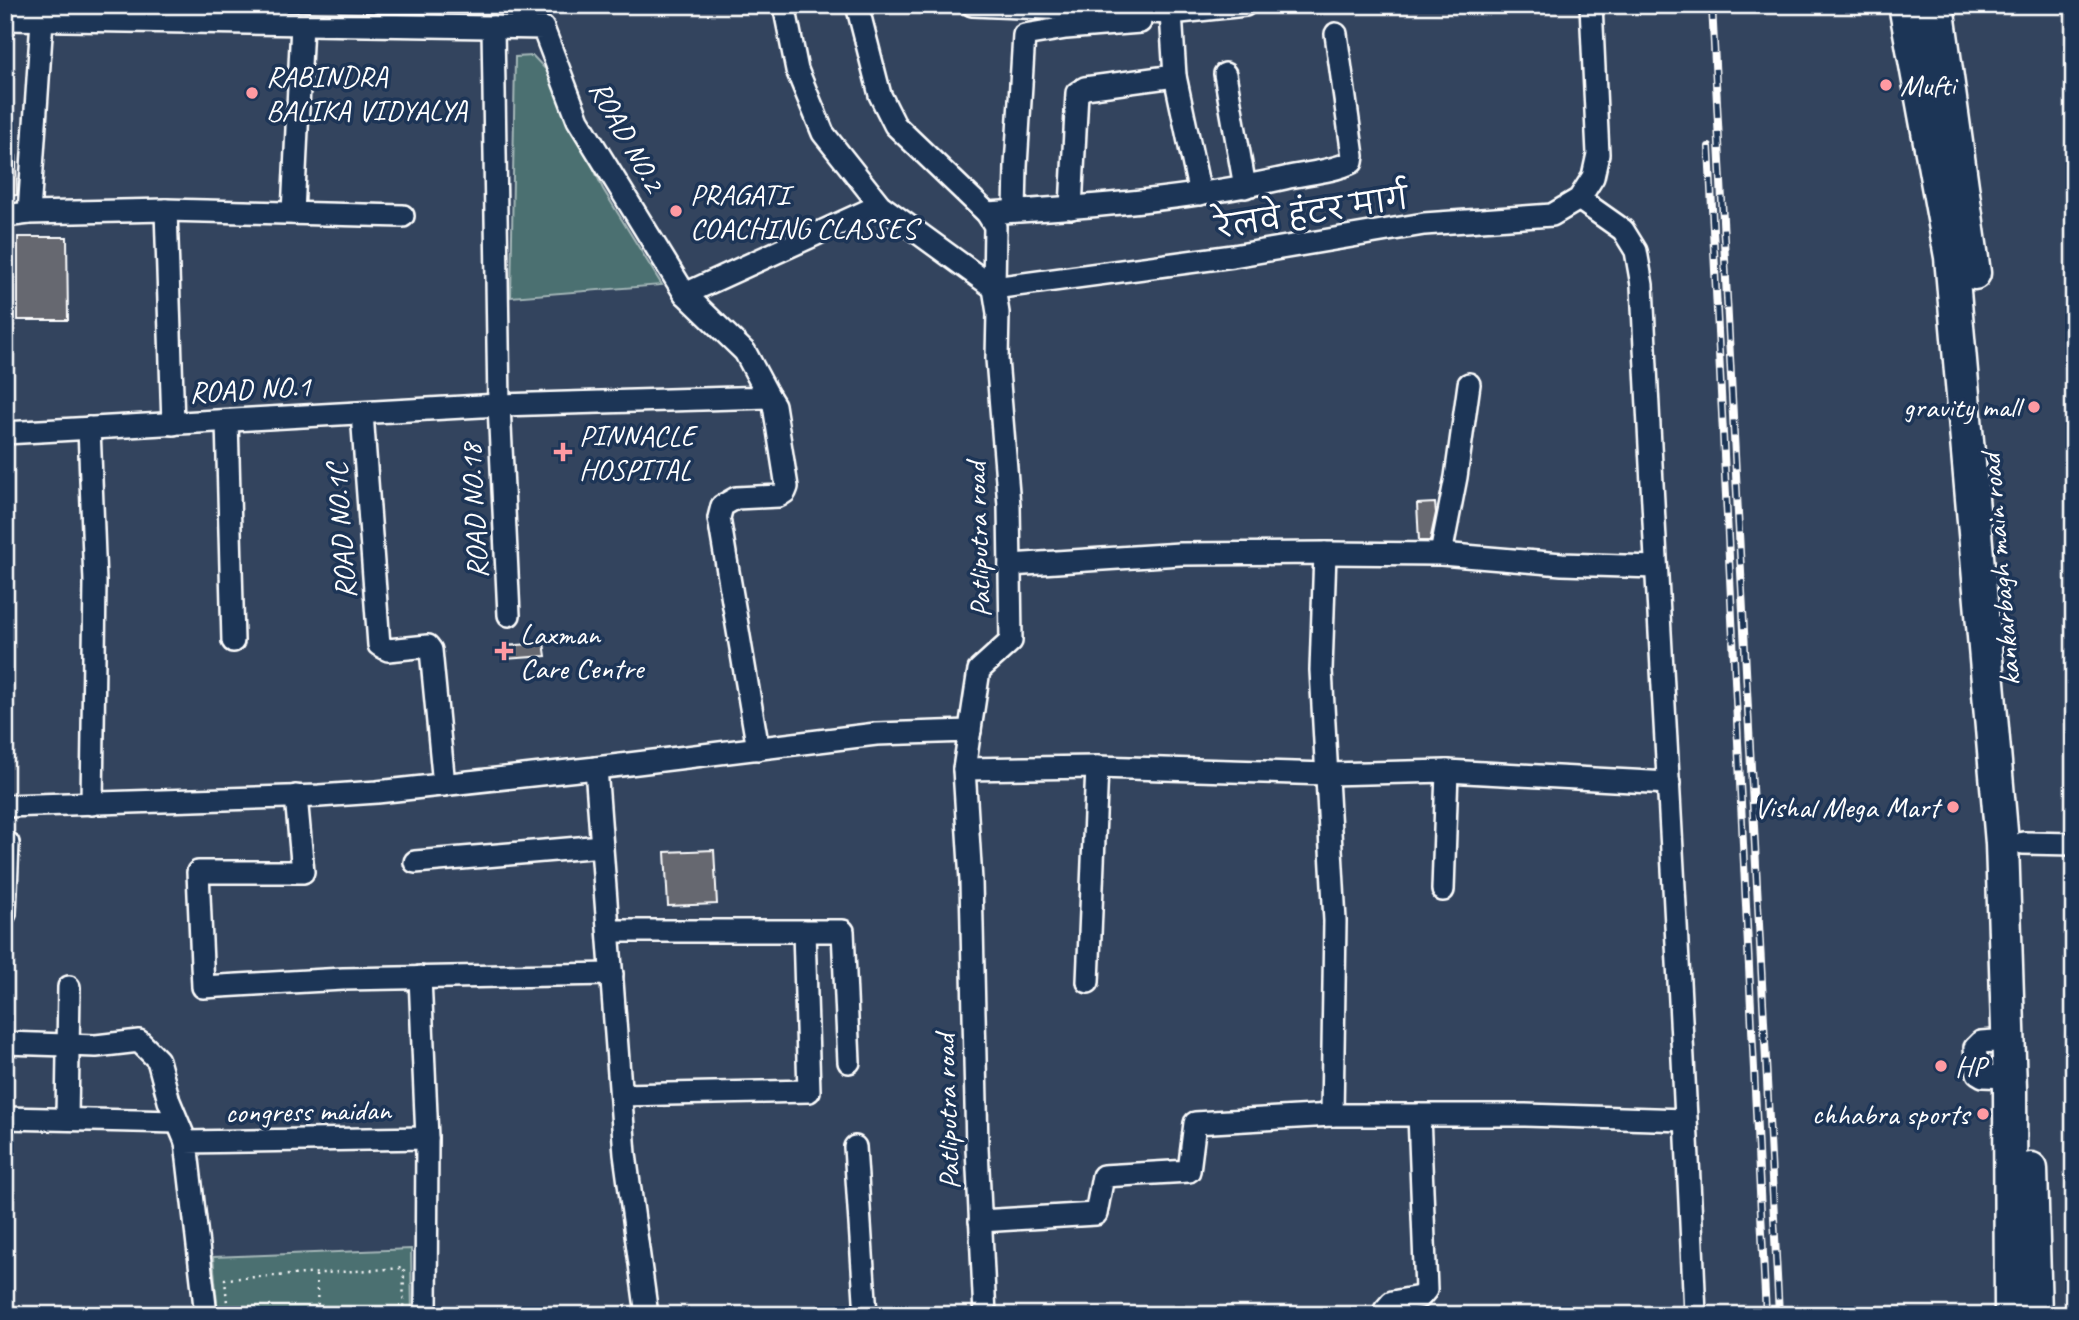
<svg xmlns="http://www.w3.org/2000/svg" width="2079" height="1320" font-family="Caveat,'Playpen Sans Deva',sans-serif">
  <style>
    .green { fill: #4b6f71; stroke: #a5b7b8; stroke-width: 2 }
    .building { fill: #666770; stroke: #fff; stroke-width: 2 }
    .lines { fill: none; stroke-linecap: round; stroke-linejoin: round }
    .minor-casing { stroke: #fff; stroke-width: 26 }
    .highway-casing { stroke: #fff; stroke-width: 37 }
    .path { stroke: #fff; stroke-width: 2.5; stroke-dasharray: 2 5; stroke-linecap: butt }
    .minor { stroke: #1d3557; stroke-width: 21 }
    .highway { stroke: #1d3557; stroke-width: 32 }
    .rail-casing { stroke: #fff; stroke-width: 8 }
    .rail { stroke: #1d3557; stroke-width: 5; stroke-dasharray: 16; stroke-linecap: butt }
    .poi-dot { fill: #ff9aa2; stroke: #1d3557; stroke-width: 2.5 }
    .labels { text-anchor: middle; stroke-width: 7; stroke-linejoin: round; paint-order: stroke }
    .poi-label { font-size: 30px; fill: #fff; stroke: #1d3557; text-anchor: start }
    .street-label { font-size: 30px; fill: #fff; stroke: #1d3557 }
  </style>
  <rect width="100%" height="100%" fill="#33445e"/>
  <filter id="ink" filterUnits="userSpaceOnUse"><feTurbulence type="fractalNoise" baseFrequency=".0143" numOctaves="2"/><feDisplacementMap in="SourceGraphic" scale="14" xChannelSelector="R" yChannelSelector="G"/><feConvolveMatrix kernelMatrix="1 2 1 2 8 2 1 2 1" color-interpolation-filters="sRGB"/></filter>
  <g filter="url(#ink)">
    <g class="green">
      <polygon points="533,56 551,75 603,189 662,285 511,297 515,57"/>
      <polygon points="411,1249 412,1315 218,1315 213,1257"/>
    </g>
    <g class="building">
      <polygon points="5,156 16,156 17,195 5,196"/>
      <polygon points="18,237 67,237 68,320 18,320"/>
      <polygon points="1435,503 1436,513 1430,541 1419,541 1417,504"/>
      <polygon points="544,643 546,656 505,659 504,646"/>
      <polygon points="714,850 717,904 668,906 665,852"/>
    </g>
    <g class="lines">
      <g class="minor-casing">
        <g id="minor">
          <polyline points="784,5 797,70 823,133 880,205 994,288 1233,256 1424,224 1552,215 1579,199 1593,177 1598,154 1591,5"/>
          <polyline points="857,5 880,95 895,125 987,213 995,226 994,288 998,313 997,359 1009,505 1011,641 979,670 964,769 971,881 977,1148 985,1315"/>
          <polyline points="972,5 1171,13 1245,5"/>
          <polyline points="1171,13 1175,76 1200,194"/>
          <polyline points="5,19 543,28 578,120 685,294 880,205"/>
          <polyline points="42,20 29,213 166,210 403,216"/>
          <polyline points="493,27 499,405 769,397 745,352 685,294"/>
          <polyline points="1225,74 1245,187"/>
          <path d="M1579,199L1623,230L1636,251L1642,285C1658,628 1681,971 1695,1315"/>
          <polyline points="1071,208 1077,93 1085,88 1175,76"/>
          <polyline points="166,210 173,424"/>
          <polyline points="1015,211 1016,166 1024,35 1066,28 1140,22"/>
          <polyline points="293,213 302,24"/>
          <path d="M987,213C1087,207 1187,200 1285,178C1306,173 1332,172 1352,162L1353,156L1336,34"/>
          <polyline points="5,216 29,213"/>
          <polyline points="362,413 379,645 388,650 428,646 431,650 444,785"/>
          <polyline points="227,421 233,641"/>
          <polyline points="89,428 95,582 92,804"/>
          <polyline points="5,433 499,405 509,615"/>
          <polyline points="1325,553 1441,554 1562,564 1655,567"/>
          <polyline points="1441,554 1456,477 1469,384"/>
          <polyline points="1010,565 1180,554 1325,553 1321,670 1335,921 1332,1115 1525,1115 1686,1120"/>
          <polyline points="758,749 719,518 722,506 736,498 779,496 785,492 787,487 774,405 769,397"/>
          <polyline points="596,768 876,734 970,731"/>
          <polyline points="964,769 1097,767 1328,774 1447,771 1669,783"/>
          <polyline points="296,796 303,872 198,872 203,987 343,979 612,974"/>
          <polyline points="5,806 319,796 377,792 596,768 625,1154 647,1315"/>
          <polyline points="2023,843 2074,844"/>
          <polyline points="415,862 602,846"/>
          <polyline points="1443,890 1447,771"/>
          <polyline points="5,914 8,843"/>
          <polyline points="609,931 843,931 849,1062"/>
          <polyline points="420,977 427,1138"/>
          <polyline points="1088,982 1097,767"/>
          <polyline points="2008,1040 1981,1042 1975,1048 1978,1073 1983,1076 2009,1077"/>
          <polyline points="5,1043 96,1046 139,1041 158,1060 169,1101 186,1142"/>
          <polyline points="621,1095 809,1091 804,931"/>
          <polyline points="5,1118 177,1122"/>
          <polyline points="67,1119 69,987"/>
          <polyline points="855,1147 866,1315"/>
          <polyline points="980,1221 1096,1214 1103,1176 1189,1171 1195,1123 1332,1115"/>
          <polyline points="206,1315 186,1142 427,1138 426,1315"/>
          <polyline points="1384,1315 1385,1310 1392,1302 1420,1297 1426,1290 1419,1115"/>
        </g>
      </g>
      <g class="highway-casing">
        <g id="highway">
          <polyline points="1905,5 1951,257 2002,843 2010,1089 2011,1315"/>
          <polyline points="1937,5 1974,273"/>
          <polyline points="2031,1169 2035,1315"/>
        </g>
      </g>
      <g class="path">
        <polyline points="316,1275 318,1307"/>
        <polyline points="228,1315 225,1279 404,1268 403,1315"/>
        <path d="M304,1315C312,1305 323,1305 331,1315"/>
      </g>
      <use href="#minor" class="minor"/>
      <use href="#highway" class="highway"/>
      <g class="rail-casing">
        <g id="rail">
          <polyline points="1712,5 1779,1315"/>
          <polyline points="1709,147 1766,1315"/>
        </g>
      </g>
      <use href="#rail" class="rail"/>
    </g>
  </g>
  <g class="poi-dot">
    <circle cx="1886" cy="85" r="7"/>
    <circle cx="252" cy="93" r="7"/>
    <circle cx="676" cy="211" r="7"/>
    <circle cx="2034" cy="407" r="7"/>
    <path d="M559.5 441.5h7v7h7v7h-7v7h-7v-7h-7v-7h7z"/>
    <path d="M500.5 640.5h7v7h7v7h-7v7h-7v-7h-7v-7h7z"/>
    <circle cx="1953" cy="807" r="7"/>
    <circle cx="1941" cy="1066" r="7"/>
    <circle cx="1983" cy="1114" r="7"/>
  </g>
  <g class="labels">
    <g class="poi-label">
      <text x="266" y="86">RABINDRA<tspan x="266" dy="34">BALIKA VIDYALYA</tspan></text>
      <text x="1900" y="95">Mufti</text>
      <text x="690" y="204">PRAGATI<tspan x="690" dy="34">COACHING CLASSES</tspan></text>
      <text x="2020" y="417" text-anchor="end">gravity mall</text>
      <text x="579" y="445">PINNACLE<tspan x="579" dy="34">HOSPITAL</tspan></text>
      <text x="520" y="644">Laxman<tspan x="520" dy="34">Care Centre</tspan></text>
      <text x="1939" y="817" text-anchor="end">Vishal Mega Mart</text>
      <text x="1955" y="1076">HP</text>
      <text x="1969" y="1124" text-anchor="end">chhabra sports</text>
    </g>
    <g class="street-label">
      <text transform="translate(627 136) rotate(61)" y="10">ROAD NO.2</text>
      <text transform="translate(1312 213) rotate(-9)" y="10">रेलवे हंटर मार्ग</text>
      <text transform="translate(250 389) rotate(-3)" y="10">ROAD NO.1</text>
      <text transform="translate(474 511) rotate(-93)" y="10">ROAD NO.18</text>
      <text transform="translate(341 531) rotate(-94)" y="10">ROAD NO.1C</text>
      <text transform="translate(978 540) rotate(-92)" y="10">Patliputra road</text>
      <text transform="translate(2000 570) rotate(-95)" y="10">kankarbagh main road</text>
      <text transform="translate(308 1111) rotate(-1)" y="10">congress maidan</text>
      <text transform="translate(947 1112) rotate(-92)" y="10">Patliputra road</text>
    </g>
  </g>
  <rect width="2079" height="1320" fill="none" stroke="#1d3557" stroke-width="28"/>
  <rect x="14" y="14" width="2051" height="1292" fill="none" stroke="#fff" stroke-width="2.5" filter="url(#ink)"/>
</svg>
